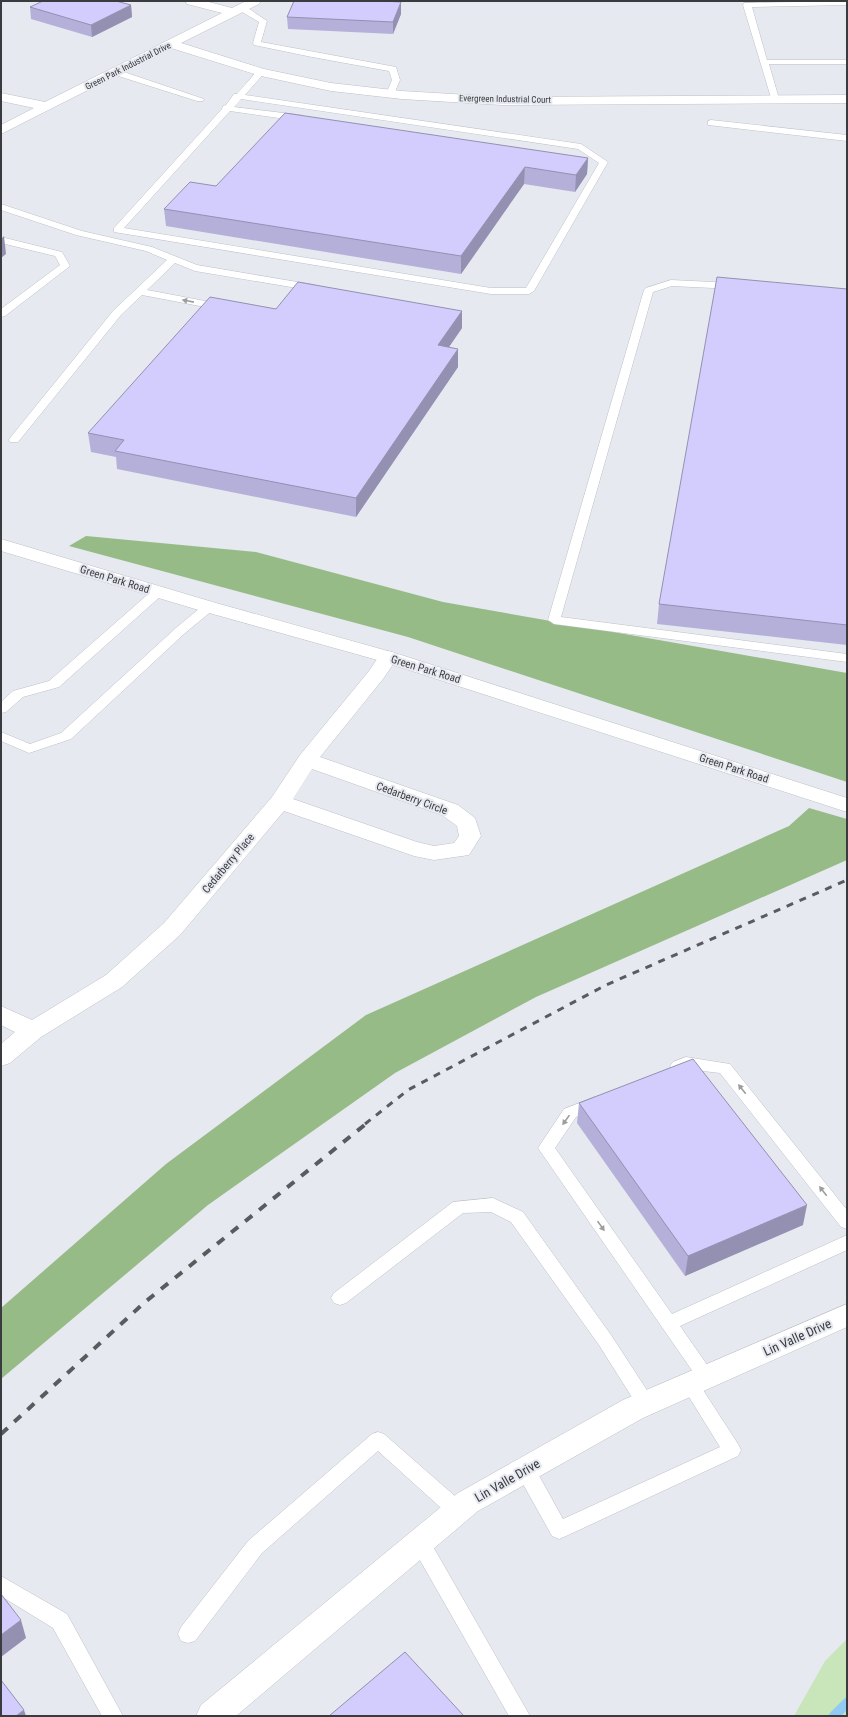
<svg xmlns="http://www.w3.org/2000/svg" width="848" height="1717" font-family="'Roboto Condensed',sans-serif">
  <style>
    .green { fill: #c8e6ba }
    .forest { fill: #97bb87 }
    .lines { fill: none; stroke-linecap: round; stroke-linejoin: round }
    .stream { stroke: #91caf2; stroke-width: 10 }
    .service-casing { stroke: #bdc0c7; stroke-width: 1 }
    .minor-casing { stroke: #bdc0c7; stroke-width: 1 }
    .tertiary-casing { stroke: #bdc0c7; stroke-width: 1 }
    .service { fill: #fff; fill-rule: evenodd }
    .minor { fill: #fff; fill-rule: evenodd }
    .tertiary { fill: #fff; fill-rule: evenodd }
    .rail-far1 { stroke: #5a5b5f; stroke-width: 3; stroke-dasharray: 7 7; stroke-linecap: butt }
    .rail { stroke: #5a5b5f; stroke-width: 4; stroke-dasharray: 9 9; stroke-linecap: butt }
    .wall { fill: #b5b0da }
    .shaded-wall { fill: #9490b1 }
    .building { fill: #d3cdfd; stroke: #9490b1 }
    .oneway { fill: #9c9d9e }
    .labels { text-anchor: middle; stroke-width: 4; stroke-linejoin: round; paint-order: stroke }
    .far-street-label { font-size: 9px; fill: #3a3b3e; stroke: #e6e9f0 }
    .street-label { font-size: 11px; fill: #3a3b3e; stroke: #e6e9f0 }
    .near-street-label { font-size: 13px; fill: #3a3b3e; stroke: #e6e9f0 }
  </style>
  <rect width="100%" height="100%" fill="#e6e9f0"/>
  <polygon class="green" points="847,1639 847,1716 794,1716 825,1661"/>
  <g class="forest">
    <polygon points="86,536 256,552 443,602 847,673 847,782 408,637 69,546"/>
    <polygon points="809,808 847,819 847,860 536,997 395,1073 208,1205 1,1379 1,1308 166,1164 366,1015 789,826"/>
  </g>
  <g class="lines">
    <polyline class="stream" points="834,1716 847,1703"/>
    <g class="service-casing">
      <g id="service">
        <polygon points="847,1 847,5 752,7 767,60 847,60 847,64 769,64 779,99 775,102 772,101 743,5 744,3"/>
        <polygon points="239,6 245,6 267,21 261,42 396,67 400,80 394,94 390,97 386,94 392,80 389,71 312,57 254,45 253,43 259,22 239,10"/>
        <polygon points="112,70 118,70 204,99 203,101 197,101 112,74"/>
        <path d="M258,70H264L265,72L245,95L581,144L608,162L534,291L529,294H491L114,232V228L222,109L223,106L226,105L234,94H237ZM241,99L578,149L599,163L526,288H491L124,228L230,111L300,121L304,118L300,115L234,107Z"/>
        <polygon points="711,120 847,135 847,141 708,125 708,121"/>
        <polygon points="1,204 82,231 152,247 197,265 315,285 320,288 315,291 195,271 175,263 147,290 221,304 226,307 225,309 221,310 142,295 121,315 18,442 10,442 9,440 10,438 113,311 167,260 146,251 76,235 1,210"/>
        <polygon points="1,237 62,252 70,266 5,316 1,317 1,309 60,265 55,256 1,243"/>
        <polygon points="671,280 734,283 739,286 734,289 672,286 653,292 561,617 847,654 847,662 554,624 548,620 644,290 646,288"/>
        <polygon points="158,588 164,592 162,595 59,687 23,697 6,712 1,713 1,702 13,691 49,681 154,589"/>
        <polygon points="209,603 213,604 215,607 213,610 185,633 71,739 29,753 1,741 1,732 30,744 61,733 177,627 205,604"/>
        <polygon points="686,1057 730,1064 847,1210 847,1229 841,1227 720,1073 687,1069 678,1072 673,1070 670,1066 673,1062"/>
        <polygon points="595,1097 601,1099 603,1103 601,1107 576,1117 555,1148 672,1314 847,1235 847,1250 680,1326 712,1372 715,1377 712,1382 706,1385 700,1382 538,1148 564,1109"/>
        <polygon points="493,1198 523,1212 611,1335 652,1398 655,1404 652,1410 646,1412 640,1410 599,1345 511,1222 491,1212 463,1213 346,1303 340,1305 334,1303 331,1298 334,1293 453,1202"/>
        <polygon points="690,1376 696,1379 738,1444 741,1450 738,1456 566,1536 559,1539 552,1536 518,1475 516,1469 518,1463 525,1461 532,1463 563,1519 720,1447 681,1384 684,1379"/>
        <polygon points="378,1432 384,1434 464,1504 466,1510 464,1516 457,1519 450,1516 378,1451 262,1553 195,1641 188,1643 181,1641 178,1634 181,1627 248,1541 372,1434"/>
        <polygon points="420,1533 427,1536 530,1716 509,1716 413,1548 411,1542 413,1536"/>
        <polygon points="1,1576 67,1614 123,1716 102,1716 53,1628 1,1596"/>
      </g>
    </g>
    <g class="minor-casing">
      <g id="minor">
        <polygon points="185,1 205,1 232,8 246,1 261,1 259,4 181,43 264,69 331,83 402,91 502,97 847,95 847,103 502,105 402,99 331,91 261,76 171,48 1,134 1,125 34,108 1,101 1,93 45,102 222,13 187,4"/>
        <path d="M388,651L395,653L398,657L383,679L320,757L458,805L475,818L481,836L469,855L434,860L414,856L284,811L180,935L122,987L41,1037L10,1063L1,1066V1044L15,1032L1,1025V1006L32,1020L106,975L164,923L272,797L300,755L369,671L381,653ZM312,769L442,815L457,826L459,836L454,843L434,846L417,842L293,799Z"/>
        <polygon points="847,1304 847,1327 643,1418 478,1511 236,1716 196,1716 201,1705 458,1493 623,1400"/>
      </g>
    </g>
    <g class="tertiary-casing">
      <polygon id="tertiary" points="1,539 216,603 395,653 847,798 847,812 381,661 202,611 1,551"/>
    </g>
    <use href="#service" class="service"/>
    <use href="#minor" class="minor"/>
    <use href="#tertiary" class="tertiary"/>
    <polyline class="rail-far1" points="365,1124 408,1090 606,985 847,880"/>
    <polyline class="rail" points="1,1434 145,1302 367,1123"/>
  </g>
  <g class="wall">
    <polygon points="131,5 132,17 92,37 31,19 30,7"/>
    <polygon points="401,14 393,34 288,29 287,17"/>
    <polygon points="588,158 587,174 575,192 524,184 461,274 166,226 164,209 216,186"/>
    <polygon points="847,289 847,645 657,624 659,604"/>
    <polygon points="276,309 462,311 462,328 449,347 458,367 356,517 117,469 116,457 91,452 88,433"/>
    <polygon points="579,1103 803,1225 685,1276 577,1123"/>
  </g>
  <g class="shaded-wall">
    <polygon points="401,2 401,14 393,34 393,22"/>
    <polygon points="131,5 132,17 92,37 91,25"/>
    <polygon points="588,158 587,174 575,192 576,175"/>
    <polygon points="525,167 524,184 461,274 461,256"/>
    <polygon points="4,236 6,254 1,258 1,239"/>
    <polygon points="462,311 462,328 438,363 438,345"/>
    <polygon points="458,349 458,367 356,517 356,498"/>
    <polygon points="807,1205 803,1225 685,1276 688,1256"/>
    <polygon points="21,1620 26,1638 1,1657 1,1635"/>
    <polygon points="24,1710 26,1716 16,1716"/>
  </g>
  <g class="building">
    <polygon points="43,1 116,1 131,5 91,25 30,7"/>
    <polygon points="294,1 380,1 401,2 393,22 287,17"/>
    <polygon points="285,113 588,158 576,175 525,167 461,256 164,209 190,182 216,186"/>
    <polygon points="717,277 847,289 847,625 659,604"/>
    <polygon points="298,282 462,311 438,345 458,349 356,498 115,451 124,440 88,433 210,297 276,309"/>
    <polygon points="693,1059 807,1205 688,1256 579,1103"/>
    <polygon points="1,1594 21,1620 1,1635"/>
    <polygon points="405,1652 464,1716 329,1716"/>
    <polygon points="1,1680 24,1710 16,1716 1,1716"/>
  </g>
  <defs><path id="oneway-solid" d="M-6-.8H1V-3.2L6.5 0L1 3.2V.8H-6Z"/></defs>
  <g class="oneway">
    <use href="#oneway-solid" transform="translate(188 301) rotate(-169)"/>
    <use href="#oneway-solid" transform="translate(742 1089) rotate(-128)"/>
    <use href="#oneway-solid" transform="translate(566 1120) rotate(125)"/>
    <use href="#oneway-solid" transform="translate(823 1191) rotate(-128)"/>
    <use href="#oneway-solid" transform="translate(601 1226) rotate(55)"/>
  </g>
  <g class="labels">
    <g class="far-street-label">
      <text transform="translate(128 66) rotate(-27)" y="3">Green Park Industrial Drive</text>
      <text transform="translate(505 99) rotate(1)" y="3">Evergreen Industrial Court</text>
    </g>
    <g class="street-label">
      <text transform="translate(115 579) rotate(17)" y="4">Green Park Road</text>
      <text transform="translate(426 669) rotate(17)" y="4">Green Park Road</text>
      <text transform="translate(734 768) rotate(18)" y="4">Green Park Road</text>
      <text transform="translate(412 798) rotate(20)" y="4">Cedarberry Circle</text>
      <text transform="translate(228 863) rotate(-50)" y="4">Cedarberry Place</text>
    </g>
    <g class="near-street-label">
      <text transform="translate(797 1337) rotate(-24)" y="5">Lin Valle Drive</text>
      <text transform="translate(507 1480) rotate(-30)" y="5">Lin Valle Drive</text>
    </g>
  </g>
  <rect width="848" height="1717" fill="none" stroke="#3a3b3e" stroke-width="4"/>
</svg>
